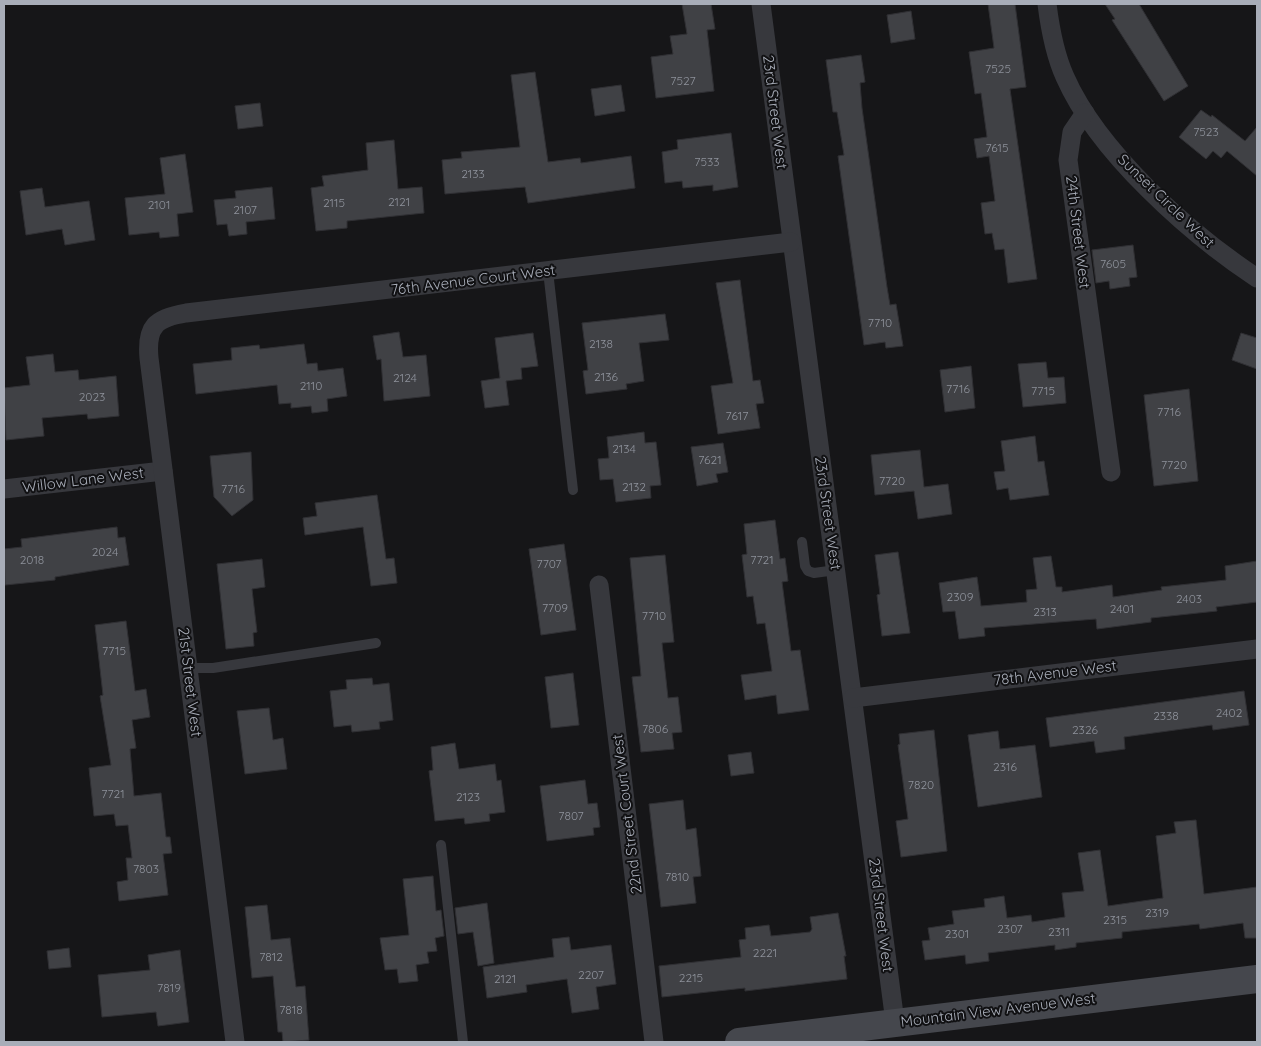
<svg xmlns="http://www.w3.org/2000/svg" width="1261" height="1046" font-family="Quicksand,sans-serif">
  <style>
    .building { fill: #404145; stroke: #303034 }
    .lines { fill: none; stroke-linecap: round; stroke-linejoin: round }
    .lane { stroke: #37383d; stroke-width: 10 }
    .street { stroke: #37383d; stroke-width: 19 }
    .secondary { stroke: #45474d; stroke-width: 28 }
    .labels { text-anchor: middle; stroke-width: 4; stroke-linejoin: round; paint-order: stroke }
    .number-label { font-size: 12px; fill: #8e929b }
    .street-label { font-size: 15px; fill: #a8adb8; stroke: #111113 }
  </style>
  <rect width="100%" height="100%" fill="#161618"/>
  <g class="building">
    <polygon points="682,4 711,4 715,29 707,30 714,91 656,98 651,57 673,54 670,36 687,34"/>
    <polygon points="988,4 1015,4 1026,87 1010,89 1037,279 1008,283 1004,249 995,250 992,233 985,234 981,203 995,201 989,156 977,158 974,139 987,137 981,93 975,94 969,52 994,48"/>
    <polygon points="1105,4 1139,4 1188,86 1164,101 1112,20 1115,19"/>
    <polygon points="911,11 915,39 891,43 887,15"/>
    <polygon points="861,55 865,82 860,83 862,108 887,287 890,305 896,304 903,346 886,348 885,342 864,345 838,156 844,155 837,112 833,112 826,60"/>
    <polygon points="535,72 548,162 580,158 581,163 631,156 635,188 528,203 525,187 445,194 442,160 462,158 461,152 520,147 511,75"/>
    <polygon points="621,85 625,111 595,116 591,89"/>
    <polygon points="260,103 263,126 238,129 235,106"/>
    <polygon points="1201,110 1211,117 1212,115 1245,141 1257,127 1257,176 1227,151 1221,158 1213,151 1206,159 1179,137"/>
    <polygon points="731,133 738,187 713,191 713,185 683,188 682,181 665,183 662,152 678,149 677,140"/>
    <polygon points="394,140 398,189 422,187 424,213 347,221 347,228 316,231 311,188 324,186 322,176 368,170 366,143"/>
    <polygon points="185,154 193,212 177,214 179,236 160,238 159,232 129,235 125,198 165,194 160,158"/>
    <polygon points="272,187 275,219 246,222 247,234 229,236 227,224 217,225 214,200 236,198 235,191"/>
    <polygon points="42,188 45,207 89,201 95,240 65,245 62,229 26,235 20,191"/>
    <polygon points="1133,245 1137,277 1129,278 1130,286 1110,289 1109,281 1096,283 1092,250"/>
    <polygon points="740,280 753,381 760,380 764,403 756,404 760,428 718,434 711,386 733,383 716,283"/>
    <polygon points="665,314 669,340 639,343 644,381 626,384 627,389 586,394 583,371 588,370 582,323"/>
    <polygon points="399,332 403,357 426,355 430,396 384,401 381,359 377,360 373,336"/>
    <polygon points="533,333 538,366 521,368 522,379 506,381 509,405 485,408 481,381 500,378 495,338"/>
    <polygon points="1241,333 1257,338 1257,369 1232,360"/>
    <polygon points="304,344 307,364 317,363 318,371 343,368 347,396 327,399 328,411 312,413 311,406 291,408 291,403 279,404 277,385 196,394 193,364 232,360 231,348 259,345 260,349"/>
    <polygon points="53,354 55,372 78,370 79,380 116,376 119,416 88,419 87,414 42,418 44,436 6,440 4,388 30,385 26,357"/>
    <polygon points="1046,362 1048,378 1064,377 1066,403 1023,407 1018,364"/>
    <polygon points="971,366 975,408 945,412 940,370"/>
    <polygon points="1189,389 1198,481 1154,486 1144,395"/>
    <polygon points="644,432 645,443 656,442 661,485 650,486 651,498 616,502 613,479 600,480 598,459 609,458 607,437"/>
    <polygon points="1035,436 1038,462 1044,461 1049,495 1010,500 1008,488 997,490 994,472 1005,471 1001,441"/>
    <polygon points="723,443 728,472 716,474 718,482 697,486 691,447"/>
    <polygon points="920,450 924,487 948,484 952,514 918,519 914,491 875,495 871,455"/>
    <polygon points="251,452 253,500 232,516 214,497 210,456"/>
    <polygon points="377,495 386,559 394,558 397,583 371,586 363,527 305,535 303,518 317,516 315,503"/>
    <polygon points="775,520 780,559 785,558 788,581 782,582 791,651 800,650 809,710 778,714 776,695 745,700 741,675 772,671 765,623 757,624 753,596 747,597 742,555 747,554 744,524"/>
    <polygon points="117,527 118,538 125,537 129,565 55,577 55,580 5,585 4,549 22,547 21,539"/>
    <polygon points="564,544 576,630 541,635 529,549"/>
    <polygon points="898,552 910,633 882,636 877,595 880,594 875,555"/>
    <polygon points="665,555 674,642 662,643 668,698 678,697 682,732 672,733 674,749 641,752 632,677 641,676 630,558"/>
    <polygon points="1051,556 1056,587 1062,587 1062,592 1112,585 1113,597 1162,590 1161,587 1226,580 1225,566 1257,561 1257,602 1216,607 1217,611 1151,618 1151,622 1097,629 1096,619 984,628 985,636 959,639 955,611 943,612 939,583 977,577 981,606 1027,602 1026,590 1037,589 1033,558"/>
    <polygon points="262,559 265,587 252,589 257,632 253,633 254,646 226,649 217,564"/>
    <polygon points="126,621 135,691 146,689 150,717 132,720 136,748 130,749 134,796 161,793 166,837 170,837 172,853 163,854 168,895 119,901 117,882 128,880 126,858 132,858 128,825 116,826 114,814 94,816 89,768 111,765 100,696 103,695 95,625"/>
    <polygon points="573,673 579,725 551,728 545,677"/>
    <polygon points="372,678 373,685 389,683 393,720 379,722 380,729 352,732 351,725 334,727 330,691 347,689 346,680"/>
    <polygon points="1244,691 1249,725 1213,730 1212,725 1124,737 1125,749 1096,753 1094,741 1050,747 1046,718"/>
    <polygon points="269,708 273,740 283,738 287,769 245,774 237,711"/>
    <polygon points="934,730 947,851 901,857 896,821 908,819 898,745 900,744 899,734"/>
    <polygon points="998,731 1000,749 1035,745 1042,797 978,807 968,735"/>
    <polygon points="455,743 459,769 495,764 497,781 501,780 505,812 489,814 490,821 465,824 464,818 435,821 429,771 433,770 431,747"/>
    <polygon points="751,752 754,773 731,776 728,755"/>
    <polygon points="585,780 588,804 597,803 600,827 593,828 594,835 547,841 540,786"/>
    <polygon points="683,800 686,830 696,828 701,876 693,877 696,903 661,907 649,804"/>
    <polygon points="1196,820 1204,894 1257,887 1257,938 1245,938 1243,923 1200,929 1199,924 1122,932 1122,938 1076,943 1076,947 1055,950 1055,945 988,953 989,961 966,964 965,955 925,960 922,941 930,940 928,928 954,924 952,911 985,907 984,899 1004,896 1007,918 1031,915 1032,922 1065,917 1062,893 1084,891 1078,853 1100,850 1108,906 1163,898 1156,836 1176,833 1174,822"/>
    <polygon points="433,876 436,911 441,910 444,936 435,938 437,951 427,952 429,963 416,965 418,981 399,983 397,969 385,970 380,938 409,935 403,879"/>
    <polygon points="487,903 494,963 478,966 473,932 458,934 455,908"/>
    <polygon points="267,905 271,940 290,938 296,987 305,986 309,1040 283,1042 282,1032 278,1032 273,976 252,978 245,907"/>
    <polygon points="838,913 846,956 844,956 847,979 745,991 745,988 662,997 659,966 741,957 739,940 746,939 745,928 769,925 771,936 810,932 812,929 810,917"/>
    <polygon points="569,937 571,950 611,945 616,984 596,987 599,1009 572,1013 567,979 526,985 527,992 487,998 483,967 554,957 552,939"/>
    <polygon points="69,948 71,967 49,969 47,951"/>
    <polygon points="180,950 189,1022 158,1026 156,1012 102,1017 98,975 150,970 148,955"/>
  </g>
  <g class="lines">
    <g class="lane">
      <polyline points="548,271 573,490"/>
      <polyline points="802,542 805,566 808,571 814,573 836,570"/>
      <polyline points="188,668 213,668 376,643"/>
      <polyline points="441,845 463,1042"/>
    </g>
    <g class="street">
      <polyline points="761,4 895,1022"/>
      <path d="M1047,4C1050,28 1055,55 1065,77C1098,152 1190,234 1257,278"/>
      <polyline points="1085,113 1072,132 1068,160 1111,472"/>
      <polyline points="4,489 163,471"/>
      <polyline points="599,585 654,1042"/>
      <polyline points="853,698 1257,649"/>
      <path d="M235,1042L149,358C146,326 156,318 186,313L791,242"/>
    </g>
    <polyline class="secondary" points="739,1042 1257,979"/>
  </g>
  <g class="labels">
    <g class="number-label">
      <text x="998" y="73">7525</text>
      <text x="683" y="85">7527</text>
      <text x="1206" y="136">7523</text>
      <text x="997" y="152">7615</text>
      <text x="707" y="166">7533</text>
      <text x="473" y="178">2133</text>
      <text x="399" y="206">2121</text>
      <text x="334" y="207">2115</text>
      <text x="159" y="209">2101</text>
      <text x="245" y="214">2107</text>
      <text x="1113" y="268">7605</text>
      <text x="880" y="327">7710</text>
      <text x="601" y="348">2138</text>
      <text x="606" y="381">2136</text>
      <text x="405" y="382">2124</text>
      <text x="311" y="390">2110</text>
      <text x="958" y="393">7716</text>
      <text x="1043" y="395">7715</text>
      <text x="92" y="401">2023</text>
      <text x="1169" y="416">7716</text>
      <text x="737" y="420">7617</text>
      <text x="624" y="453">2134</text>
      <text x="710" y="464">7621</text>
      <text x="1174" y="469">7720</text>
      <text x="892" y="485">7720</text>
      <text x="634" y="491">2132</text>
      <text x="233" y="493">7716</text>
      <text x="105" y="556">2024</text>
      <text x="32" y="564">2018</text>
      <text x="762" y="564">7721</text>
      <text x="549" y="568">7707</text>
      <text x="960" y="601">2309</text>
      <text x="1189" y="603">2403</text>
      <text x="555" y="612">7709</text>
      <text x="1122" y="613">2401</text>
      <text x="1045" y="616">2313</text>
      <text x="654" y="620">7710</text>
      <text x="114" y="655">7715</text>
      <text x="1229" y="717">2402</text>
      <text x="1166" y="720">2338</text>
      <text x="655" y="733">7806</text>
      <text x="1085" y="734">2326</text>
      <text x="1005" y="771">2316</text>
      <text x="921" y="789">7820</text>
      <text x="113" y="798">7721</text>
      <text x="468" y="801">2123</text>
      <text x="571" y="820">7807</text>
      <text x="146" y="873">7803</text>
      <text x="677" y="881">7810</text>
      <text x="1157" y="917">2319</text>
      <text x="1115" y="924">2315</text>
      <text x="1010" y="933">2307</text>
      <text x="1059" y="936">2311</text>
      <text x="957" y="938">2301</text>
      <text x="765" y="957">2221</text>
      <text x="271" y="961">7812</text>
      <text x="591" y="979">2207</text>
      <text x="691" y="982">2215</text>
      <text x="505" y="983">2121</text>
      <text x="169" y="992">7819</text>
      <text x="291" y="1014">7818</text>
    </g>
    <g class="street-label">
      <text transform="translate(775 112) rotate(83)" y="5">23rd Street West</text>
      <text transform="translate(1166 201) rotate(44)" y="5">Sunset Circle West</text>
      <text transform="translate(1078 232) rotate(83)" y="5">24th Street West</text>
      <text transform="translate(473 280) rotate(-7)" y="5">76th Avenue Court West</text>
      <text transform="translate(83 480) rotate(-7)" y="5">Willow Lane West</text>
      <text transform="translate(828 513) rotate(82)" y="5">23rd Street West</text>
      <text transform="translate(1055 673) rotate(-7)" y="5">78th Avenue West</text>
      <text transform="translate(190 682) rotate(83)" y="5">21st Street West</text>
      <text transform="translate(627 814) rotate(-97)" y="5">22nd Street Court West</text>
      <text transform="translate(881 915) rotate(83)" y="5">23rd Street West</text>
      <text transform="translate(998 1010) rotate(-7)" y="5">Mountain View Avenue West</text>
    </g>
  </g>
  <rect width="1261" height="1046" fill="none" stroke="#a8adb8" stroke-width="10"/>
</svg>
